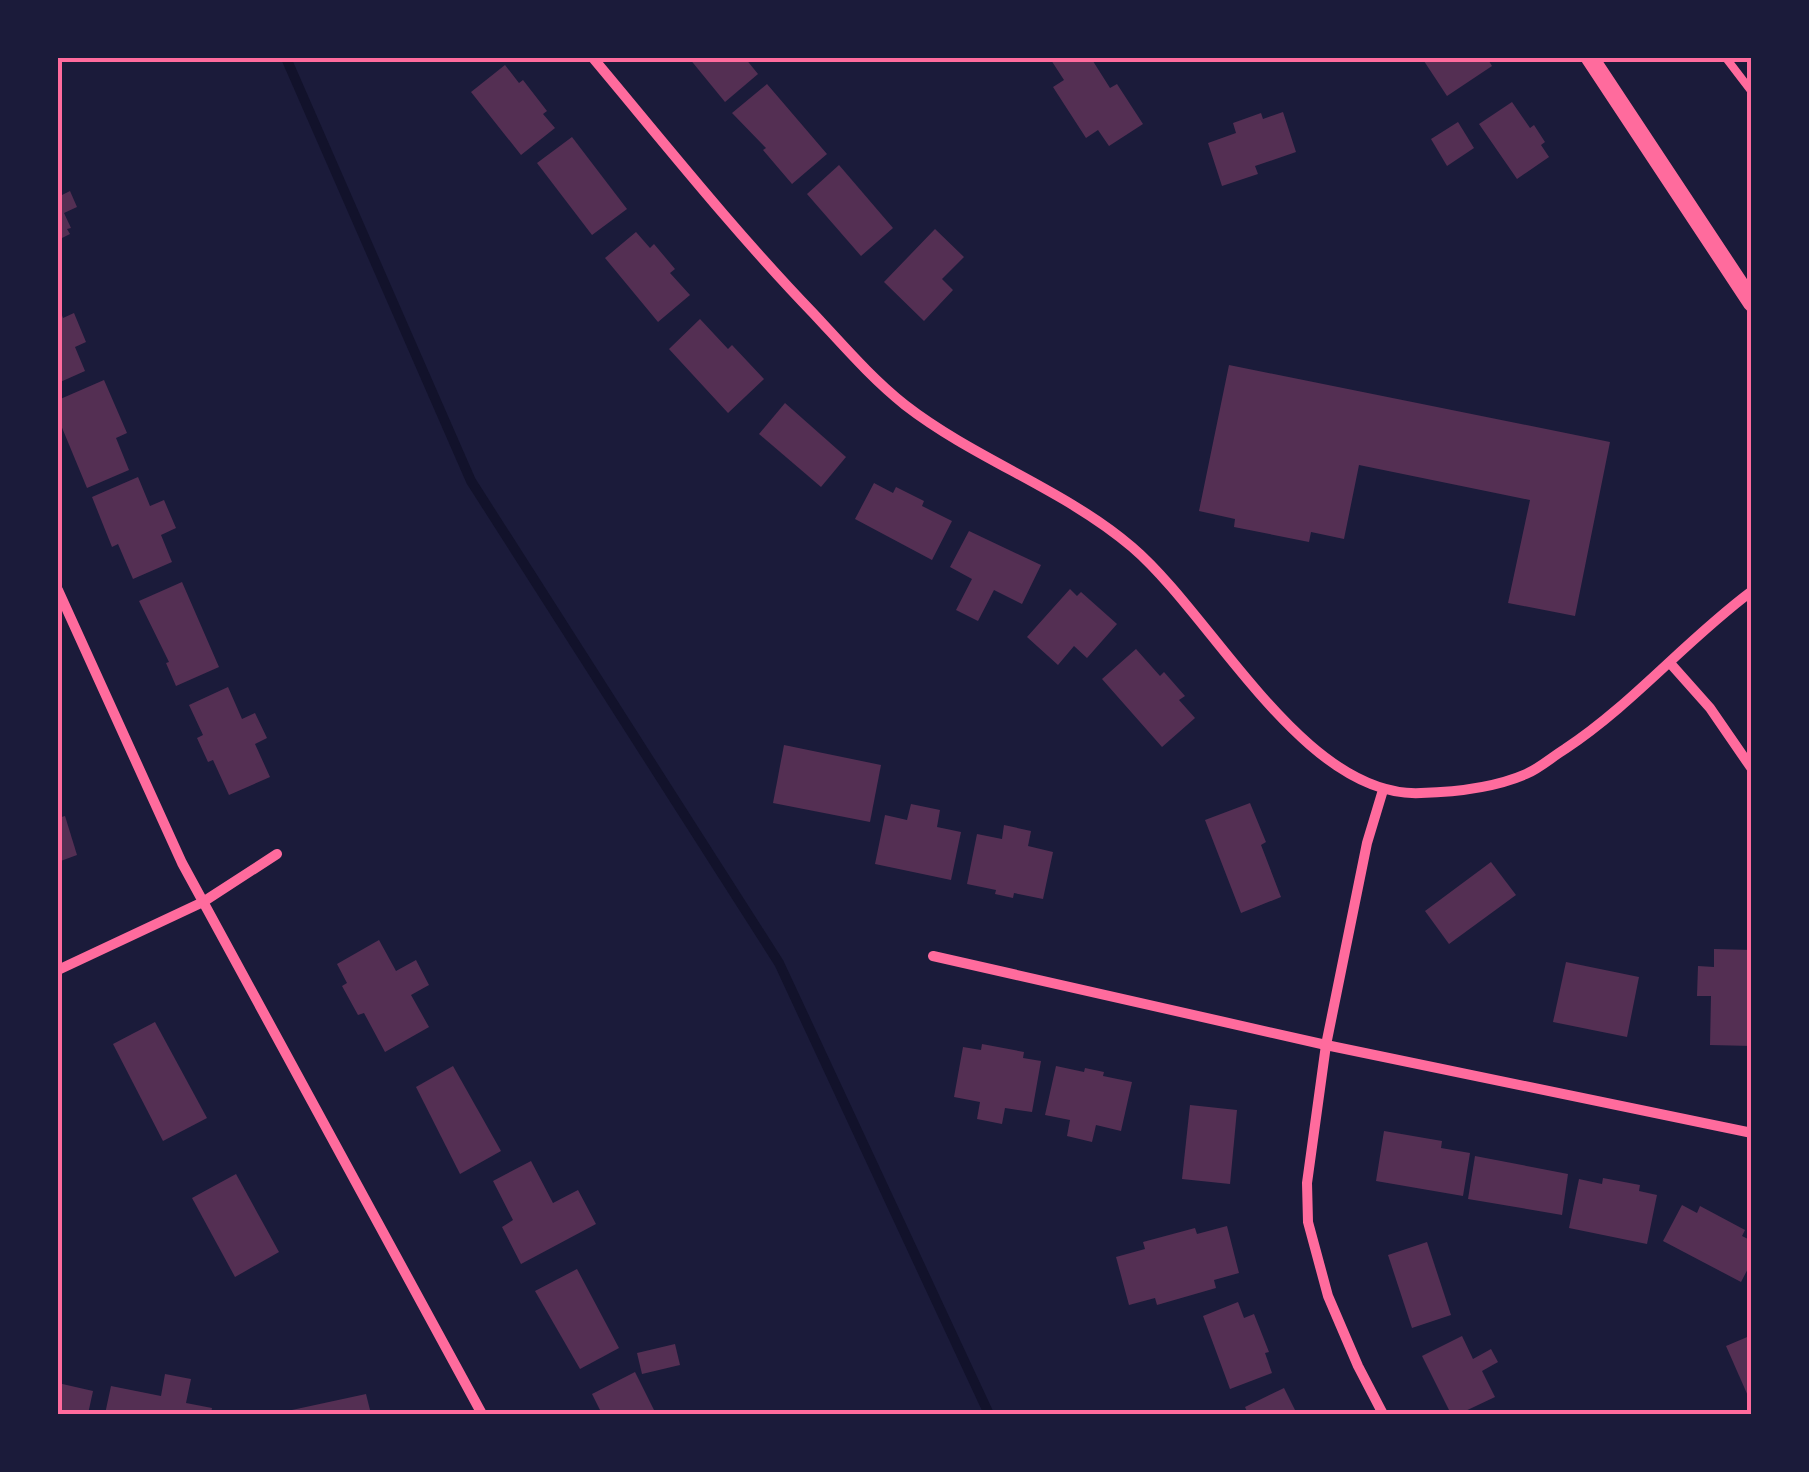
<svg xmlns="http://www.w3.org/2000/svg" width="1809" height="1472" font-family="Manrope,sans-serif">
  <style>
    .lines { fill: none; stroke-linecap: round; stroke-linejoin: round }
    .stream { stroke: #12122b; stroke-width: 10 }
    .building { fill: #542f53 }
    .service { stroke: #ff6b9d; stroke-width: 8 }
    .minor { stroke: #ff6b9d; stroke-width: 10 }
    .tertiary { stroke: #ff6b9d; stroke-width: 18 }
    .neatline { fill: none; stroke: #ff6b9d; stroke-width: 4 }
  </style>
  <rect width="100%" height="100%" fill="#1b1b3a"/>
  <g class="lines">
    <polyline class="stream" points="286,58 471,481 779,963 989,1414"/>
  </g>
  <g class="building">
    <polygon points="689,58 745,58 758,74 725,102"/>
    <polygon points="1056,58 1091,58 1110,88 1117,84 1143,124 1109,146 1098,130 1086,138 1053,87 1064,80 1051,60"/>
    <polygon points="1422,58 1487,58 1492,66 1447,96"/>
    <polygon points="505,65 519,83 523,80 547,111 543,114 555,128 521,155 471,92"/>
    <polygon points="767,84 827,154 792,184 763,150 766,148 732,113"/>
    <polygon points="1512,102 1530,128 1534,125 1545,142 1541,145 1549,157 1517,179 1479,124"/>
    <polygon points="1283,112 1296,152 1255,166 1258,174 1222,186 1208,143 1236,133 1233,123 1261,113 1263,119"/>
    <polygon points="1458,122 1474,148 1447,166 1431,139"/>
    <polygon points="572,137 627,209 592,235 537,163"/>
    <polygon points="839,165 893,228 861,256 807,194"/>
    <polygon points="70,191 77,207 64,213 71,228 67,229 70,234 58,240 58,197"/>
    <polygon points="935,229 964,257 942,279 953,290 924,321 884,282"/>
    <polygon points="636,232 650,248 654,244 675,269 670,273 690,295 658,322 605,258"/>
    <polygon points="58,304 63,318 74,313 86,342 75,347 85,371 58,383"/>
    <polygon points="700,319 728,349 732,345 764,379 728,413 669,349"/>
    <polygon points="1229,365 1610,442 1575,616 1508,603 1530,500 1359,465 1344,539 1311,532 1309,542 1234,527 1235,519 1199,511"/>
    <polygon points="104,380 127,433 116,438 129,470 87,488 58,418 58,400"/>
    <polygon points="785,403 846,457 821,487 759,434"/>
    <polygon points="138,477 150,506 164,500 176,528 161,535 172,562 133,579 118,544 112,547 92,497"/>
    <polygon points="874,483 893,493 896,487 924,501 922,506 952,521 932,560 855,519"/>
    <polygon points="969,531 1041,565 1022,604 994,590 978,621 956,610 972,579 950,567"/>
    <polygon points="182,582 219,667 176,686 166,663 169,662 139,601"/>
    <polygon points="1070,589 1077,596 1081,592 1117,624 1087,658 1074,646 1058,665 1027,637"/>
    <polygon points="1136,649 1160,676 1164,672 1185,696 1179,700 1195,718 1162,747 1102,679"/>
    <polygon points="228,687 242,719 255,713 267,738 255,744 270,777 229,795 213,760 208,762 197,738 203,735 189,705"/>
    <polygon points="784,745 881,765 870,822 773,803"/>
    <polygon points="1250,803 1266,842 1261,845 1281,897 1241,913 1205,820"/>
    <polygon points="911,804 940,810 937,827 961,832 951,880 875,864 885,815 907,820"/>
    <polygon points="65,816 77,855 58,862 58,818"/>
    <polygon points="1004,825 1031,831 1028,846 1053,852 1043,899 1014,893 1013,898 995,894 996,890 967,884 977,834 1002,839"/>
    <polygon points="1491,862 1516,895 1449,944 1425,911"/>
    <polygon points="379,940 396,971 416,960 429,985 411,995 429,1027 385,1052 364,1013 358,1015 342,986 347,983 337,964"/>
    <polygon points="1714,949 1752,950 1752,1046 1710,1045 1711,996 1697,996 1698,966 1714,967"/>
    <polygon points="1566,962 1639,977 1627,1037 1553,1022"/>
    <polygon points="155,1022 207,1118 163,1141 113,1044"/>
    <polygon points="982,1044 1024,1052 1023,1058 1041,1061 1032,1112 1005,1108 1002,1124 977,1119 980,1102 954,1097 963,1047 981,1050"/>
    <polygon points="453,1066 501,1151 460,1174 416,1087"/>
    <polygon points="1056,1066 1084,1072 1085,1068 1104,1072 1103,1076 1132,1082 1121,1131 1096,1125 1092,1142 1067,1136 1070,1120 1045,1115"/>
    <polygon points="1190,1105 1237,1110 1230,1184 1182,1179"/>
    <polygon points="1384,1131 1442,1141 1441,1148 1470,1153 1463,1196 1376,1181"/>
    <polygon points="1475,1156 1568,1174 1562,1215 1468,1199"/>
    <polygon points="531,1161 553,1203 578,1190 596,1224 521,1264 502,1227 513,1220 493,1181"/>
    <polygon points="236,1174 279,1252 235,1277 192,1198"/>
    <polygon points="1603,1178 1640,1185 1639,1191 1657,1195 1647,1244 1569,1228 1579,1179 1602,1184"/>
    <polygon points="1682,1205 1697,1213 1700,1206 1745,1230 1742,1236 1752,1241 1752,1261 1741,1282 1663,1241"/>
    <polygon points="1227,1226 1239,1273 1214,1280 1216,1288 1157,1305 1155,1298 1129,1305 1116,1257 1145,1249 1143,1242 1195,1228 1197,1234"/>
    <polygon points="1427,1242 1451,1315 1412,1328 1388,1255"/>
    <polygon points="577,1269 619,1348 580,1369 535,1291"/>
    <polygon points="1238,1302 1244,1318 1254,1314 1269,1352 1265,1353 1272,1373 1230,1389 1203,1316"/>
    <polygon points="1752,1335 1752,1405 1726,1346"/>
    <polygon points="1462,1336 1473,1359 1491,1349 1498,1362 1482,1371 1495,1397 1459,1414 1451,1414 1422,1356"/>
    <polygon points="675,1344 680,1365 642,1374 637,1353"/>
    <polygon points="635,1372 656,1414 602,1414 592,1394"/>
    <polygon points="165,1374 191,1379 186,1403 212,1408 211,1414 105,1414 111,1386 161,1396"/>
    <polygon points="58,1383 93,1391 88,1414 58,1414"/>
    <polygon points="1284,1388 1297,1414 1248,1414 1245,1407"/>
    <polygon points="366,1394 371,1414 278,1414 278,1413"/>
  </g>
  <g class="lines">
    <polyline class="service" points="1726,58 1752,92"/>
    <g class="minor">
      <path d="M593,58C665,144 735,232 813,313C843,345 871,378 905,405C976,460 1064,489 1132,547C1213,616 1305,799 1421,793C1455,792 1494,788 1526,774C1540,768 1552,757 1565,749C1633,704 1686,640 1752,591"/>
      <polyline points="58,590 182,863 482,1414"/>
      <polyline points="1670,663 1710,708 1752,769"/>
      <polyline points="933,956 1326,1045 1752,1133"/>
      <polyline points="58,970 203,902 277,854"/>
      <polyline points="1383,1414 1358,1366 1328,1296 1308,1222 1307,1183 1326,1045 1367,843 1383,790"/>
    </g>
    <polyline class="tertiary" points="1590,58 1752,303"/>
  </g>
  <rect width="1809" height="1472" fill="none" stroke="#1b1b3a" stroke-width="120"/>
  <rect x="60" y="60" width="1689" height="1352" class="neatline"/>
</svg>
